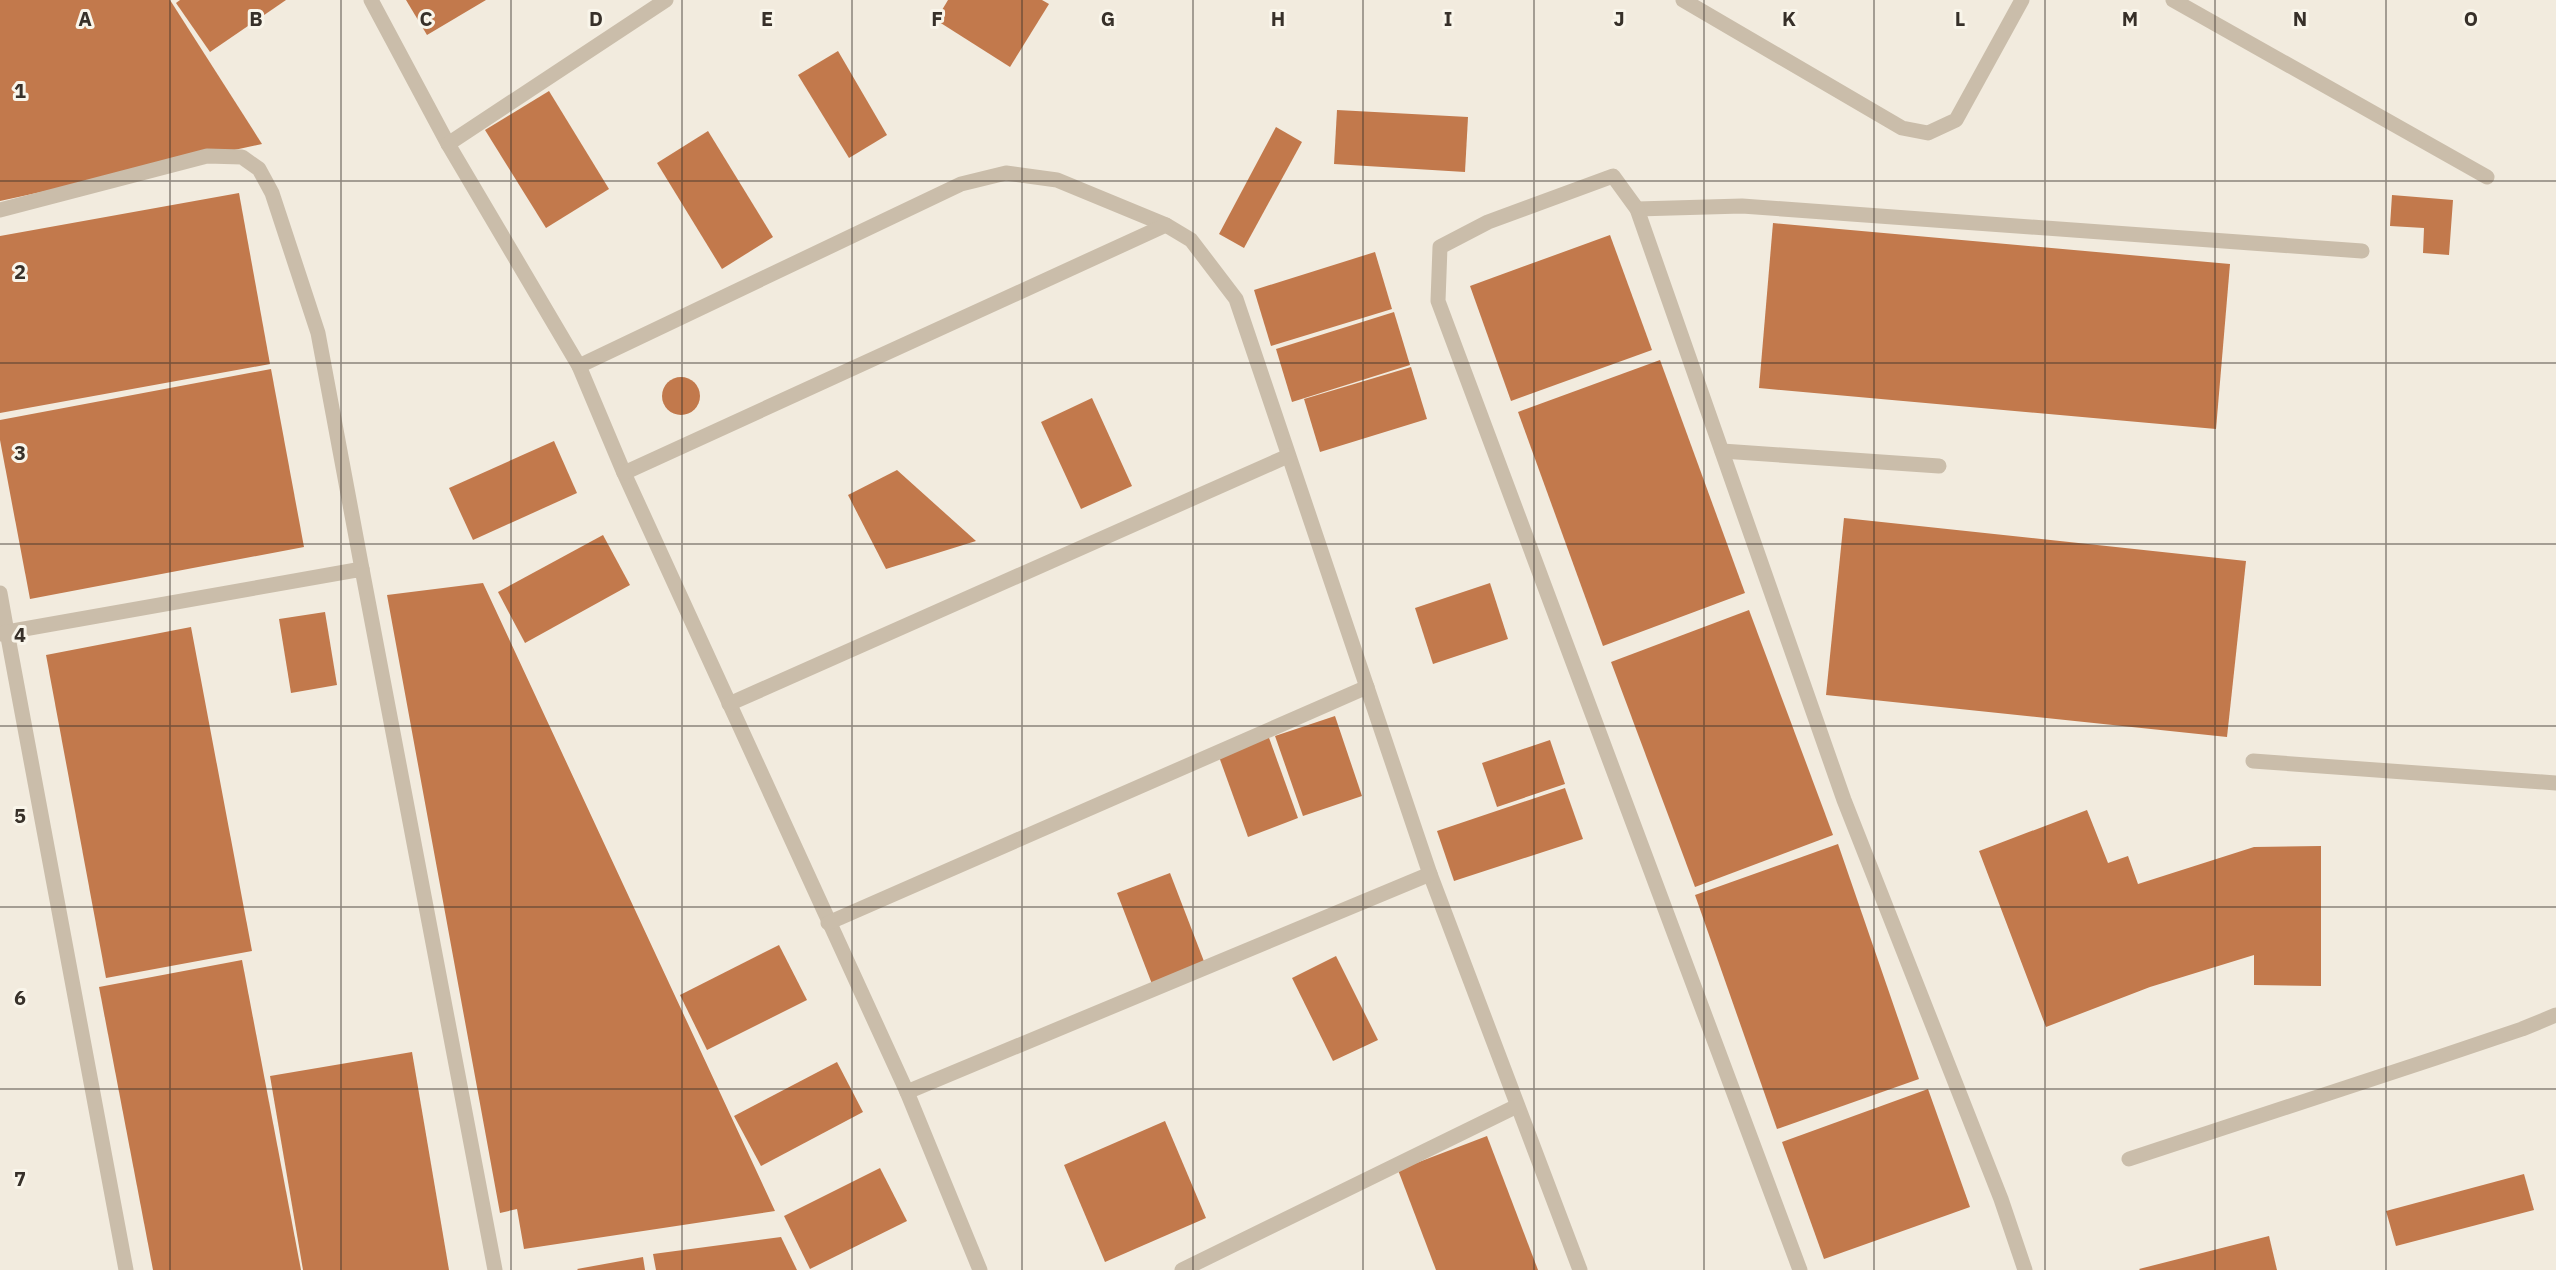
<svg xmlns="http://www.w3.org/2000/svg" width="2556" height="1270" font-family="'IBM Plex Sans',sans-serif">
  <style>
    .building { fill: #c2794c }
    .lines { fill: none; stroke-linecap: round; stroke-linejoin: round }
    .lane { stroke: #cabdaa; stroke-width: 15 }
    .street { stroke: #cabdaa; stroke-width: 15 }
    .grid { fill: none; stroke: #373029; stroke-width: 1.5; stroke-opacity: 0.55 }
    .grid-label { font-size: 20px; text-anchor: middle; font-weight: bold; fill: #373029; stroke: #f9f5ea; stroke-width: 6; stroke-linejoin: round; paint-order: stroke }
  </style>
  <rect width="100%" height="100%" fill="#f2ebde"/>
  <g class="building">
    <polygon points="0,0 170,0 262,144 0,201"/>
    <polygon points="180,0 286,0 210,52 176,3"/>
    <polygon points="406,0 486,0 427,35"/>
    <polygon points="948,0 1042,0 1049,4 1010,67 936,20"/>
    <polygon points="838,51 887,135 849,158 798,75"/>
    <polygon points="549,91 609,189 546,228 485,130"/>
    <polygon points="1337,110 1468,117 1465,172 1334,164"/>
    <polygon points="1276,127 1302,142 1244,248 1219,234"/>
    <polygon points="708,131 773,237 722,269 657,163"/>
    <polygon points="239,193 270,364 0,413 0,236"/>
    <polygon points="2392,195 2453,200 2449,255 2423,253 2424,228 2390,226"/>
    <polygon points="1773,223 2230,264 2216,429 1759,388"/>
    <polygon points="1610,235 1652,350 1511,401 1470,286"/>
    <polygon points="1375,252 1392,309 1271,346 1254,290"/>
    <polygon points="1394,312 1410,365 1292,402 1276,349"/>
    <polygon points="1660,360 1745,593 1603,646 1518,412"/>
    <polygon points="1411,367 1427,419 1320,452 1304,399"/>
    <polygon points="271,369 304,547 30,599 0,440 0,420"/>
    <circle cx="681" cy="396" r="19"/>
    <polygon points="1092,398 1132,486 1081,509 1041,422"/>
    <polygon points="554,441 577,493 473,540 449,488"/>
    <polygon points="897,470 976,541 886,569 848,495"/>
    <polygon points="1844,518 2246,561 2227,737 1826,695"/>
    <polygon points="603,535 630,585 525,643 498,592"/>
    <polygon points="483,583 775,1211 524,1249 517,1209 500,1213 387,595"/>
    <polygon points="1490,583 1508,639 1433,664 1415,608"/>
    <polygon points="1749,610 1833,835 1695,887 1611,662"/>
    <polygon points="325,612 337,685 291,693 279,619"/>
    <polygon points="191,627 252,951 106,978 46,655"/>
    <polygon points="1335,716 1362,796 1303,816 1275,736"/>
    <polygon points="1268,735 1298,818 1248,837 1218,754"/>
    <polygon points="1550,740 1565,784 1497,807 1482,763"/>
    <polygon points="1565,788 1583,839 1454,881 1437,831"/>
    <polygon points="2087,810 2108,863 2128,856 2138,884 2254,847 2321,846 2321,986 2254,985 2254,955 2150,987 2046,1027 1979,851"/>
    <polygon points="1838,844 1919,1079 1777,1129 1695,895"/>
    <polygon points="1170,873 1205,964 1152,984 1117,893"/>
    <polygon points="779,945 807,1000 707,1050 680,995"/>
    <polygon points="1336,956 1378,1040 1333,1061 1292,978"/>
    <polygon points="242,960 301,1270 153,1270 99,987"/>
    <polygon points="412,1052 449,1270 303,1270 270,1076"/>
    <polygon points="837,1062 863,1112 761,1166 734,1116"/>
    <polygon points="1928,1089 1970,1207 1824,1259 1782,1142"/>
    <polygon points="1165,1121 1206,1218 1105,1262 1064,1165"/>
    <polygon points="1487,1136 1538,1270 1436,1270 1398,1170"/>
    <polygon points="880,1168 907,1221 810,1269 784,1216"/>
    <polygon points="2524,1174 2534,1210 2396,1246 2386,1211"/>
    <polygon points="2269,1236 2277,1270 2140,1270 2139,1269"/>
    <polygon points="781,1237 797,1270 656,1270 653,1254"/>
    <polygon points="643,1257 645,1270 578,1270 577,1269"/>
  </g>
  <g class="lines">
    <g class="lane">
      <polyline points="2253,761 2556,783"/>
      <polyline points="2129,1159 2436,1058 2522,1029 2556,1015"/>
    </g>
    <g class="street">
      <polyline points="371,0 448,144 579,366 624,473 907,1092 980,1270"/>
      <polyline points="1683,0 1902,128 1928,133 1956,120 2022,0"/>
      <polyline points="2173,0 2487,177"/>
      <polyline points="448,144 666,0"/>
      <polyline points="1637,209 1742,206 2362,251"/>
      <polyline points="0,210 207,156 242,157 259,169 272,193 318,333 362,569"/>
      <polyline points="579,366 961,184 1006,173 1057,180 1166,225 1191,240 1236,299 1430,874 1580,1270"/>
      <polyline points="1722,451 1939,466"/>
      <polyline points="624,473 1166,225"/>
      <polyline points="0,593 7,632 362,569 495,1270"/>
      <polyline points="0,634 7,632 126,1270"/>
      <polyline points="729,704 1288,456"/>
      <polyline points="828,923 1367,687"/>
      <polyline points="907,1092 1430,874"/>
      <polyline points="1182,1270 1517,1106"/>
      <polyline points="1800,1270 1438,301 1440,247 1488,222 1613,176 1637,209 1844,800 2001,1199 2025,1270"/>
    </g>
  </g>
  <path class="grid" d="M170,0V1270M341,0V1270M511,0V1270M682,0V1270M852,0V1270M1022,0V1270M1193,0V1270M1363,0V1270M1534,0V1270M1704,0V1270M1874,0V1270M2045,0V1270M2215,0V1270M2386,0V1270M0,181H2556M0,363H2556M0,544H2556M0,726H2556M0,907H2556M0,1089H2556"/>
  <g class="grid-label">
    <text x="85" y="26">A</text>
    <text x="256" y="26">B</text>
    <text x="426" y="26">C</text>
    <text x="596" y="26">D</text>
    <text x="767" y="26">E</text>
    <text x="937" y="26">F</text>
    <text x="1108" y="26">G</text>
    <text x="1278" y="26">H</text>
    <text x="1448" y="26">I</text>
    <text x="1619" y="26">J</text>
    <text x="1789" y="26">K</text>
    <text x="1960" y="26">L</text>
    <text x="2130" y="26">M</text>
    <text x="2300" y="26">N</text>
    <text x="2471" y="26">O</text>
    <text x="20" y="98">1</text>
    <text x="20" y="279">2</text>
    <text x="20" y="460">3</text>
    <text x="20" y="642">4</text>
    <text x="20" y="823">5</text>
    <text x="20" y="1005">6</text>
    <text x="20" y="1186">7</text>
  </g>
</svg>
